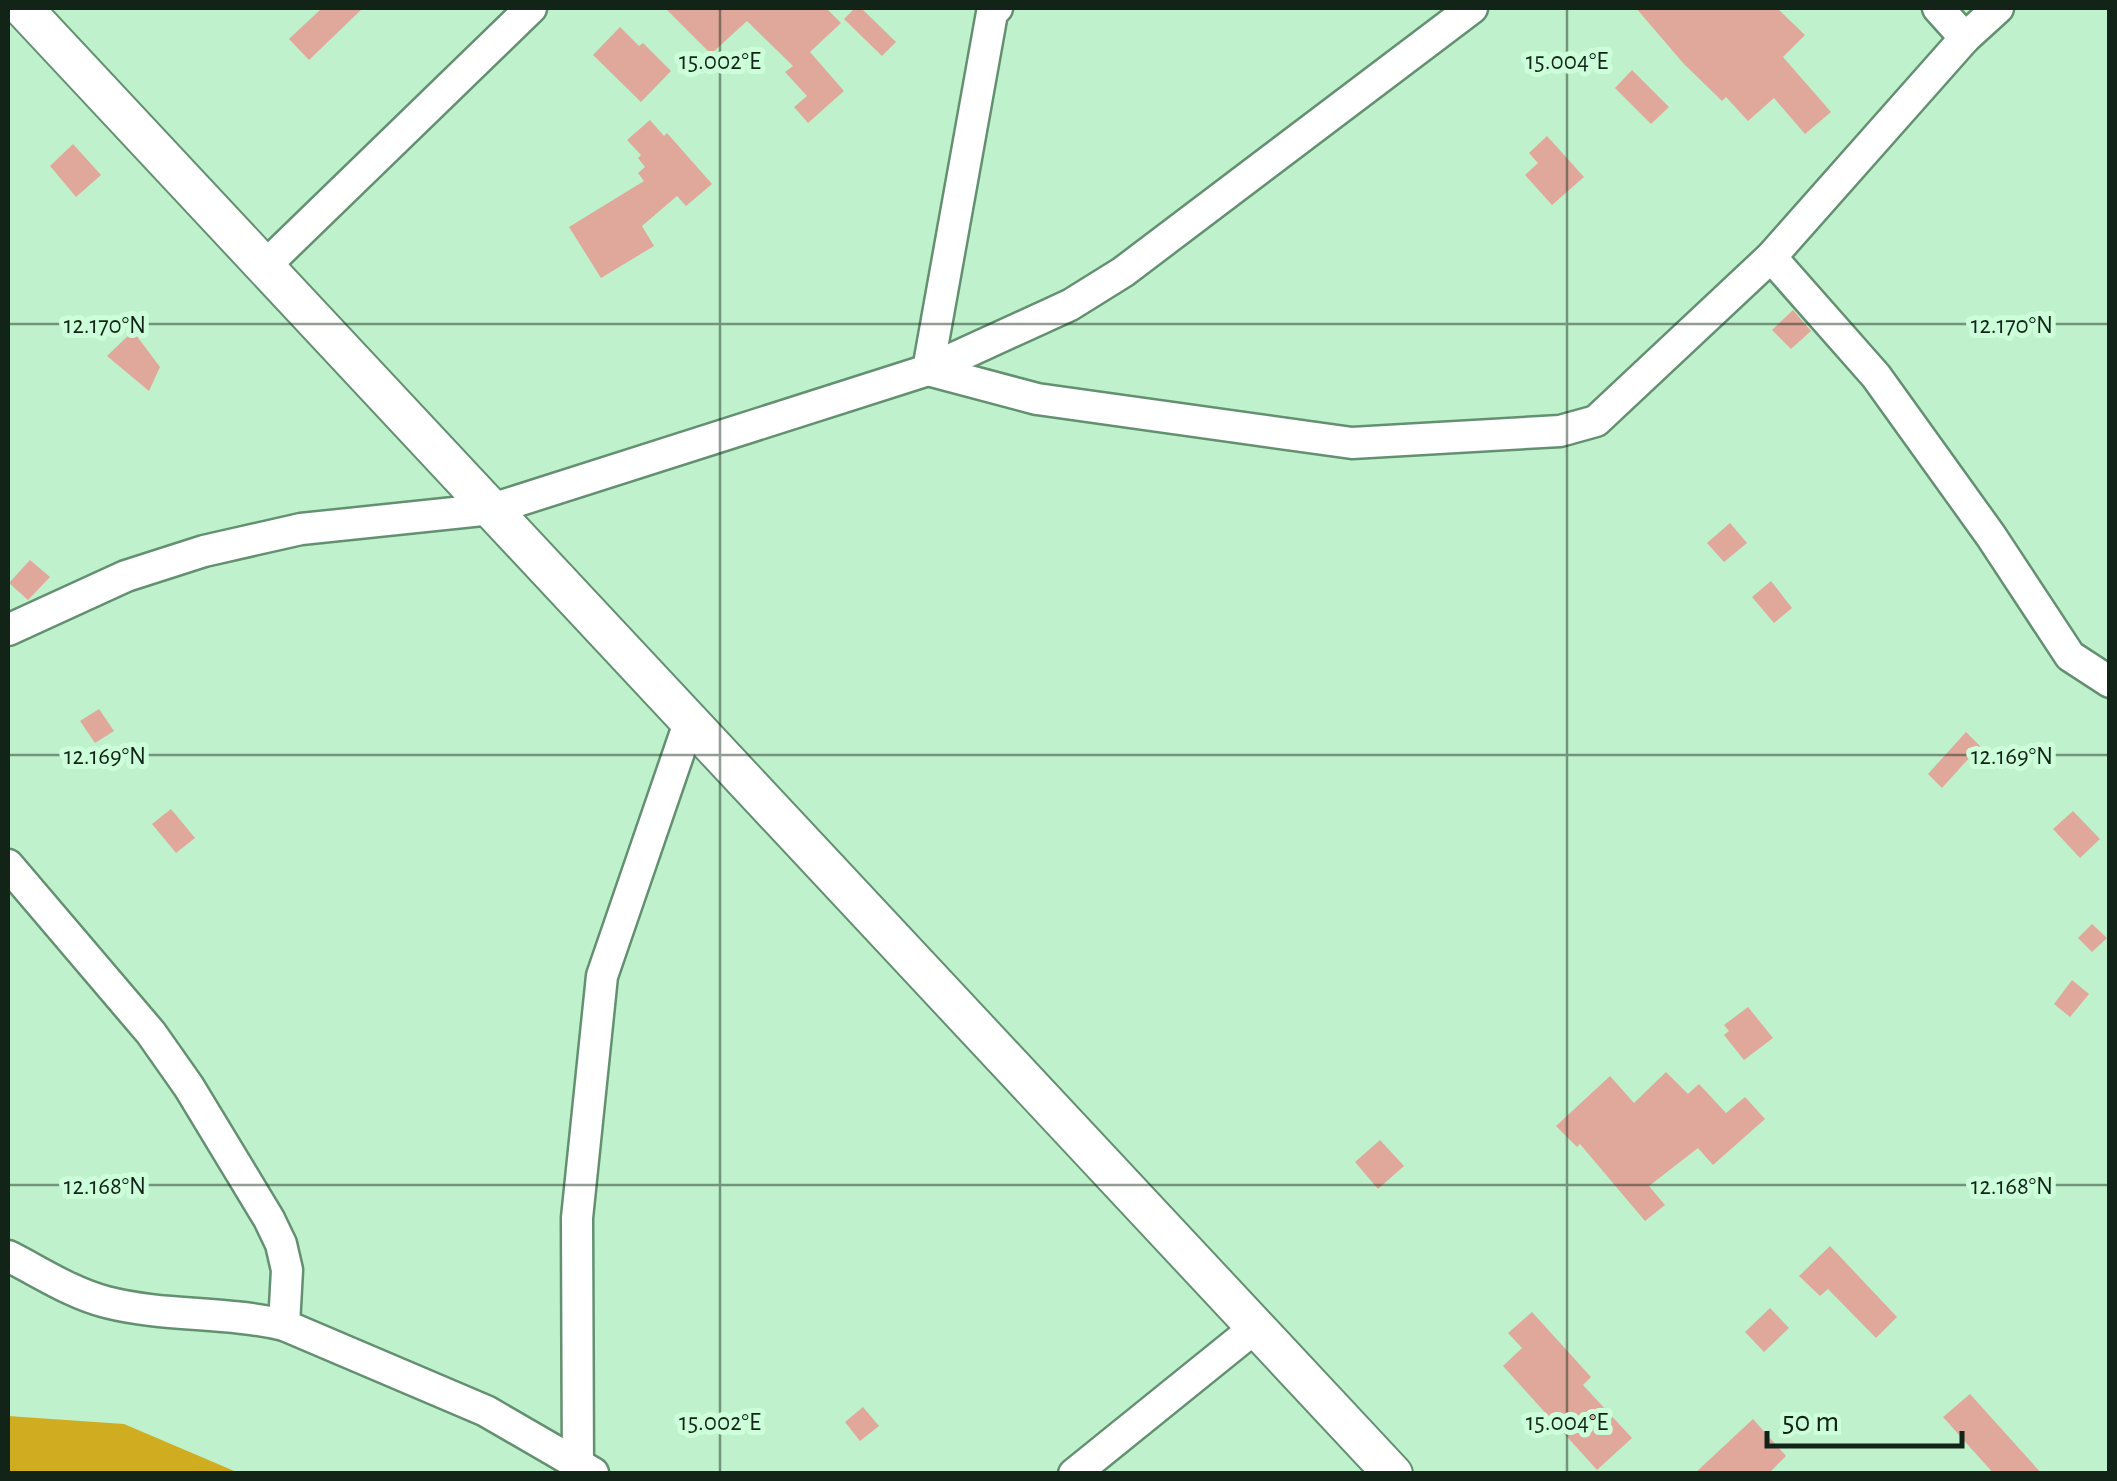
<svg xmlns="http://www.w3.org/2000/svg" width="2117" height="1481" font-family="'Alegreya Sans',sans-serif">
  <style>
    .green { fill: #d0ac21 }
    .building { fill: #e0a89b }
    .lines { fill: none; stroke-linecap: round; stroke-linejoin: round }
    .minor-casing { stroke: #639070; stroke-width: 35 }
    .tertiary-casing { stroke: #639070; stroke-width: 42 }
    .minor { stroke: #fff; stroke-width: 30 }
    .tertiary { stroke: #fff; stroke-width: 38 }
    .ticks { fill: none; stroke: #112417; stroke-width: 2.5; stroke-opacity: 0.45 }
    .ticks-label { font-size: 25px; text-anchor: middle; fill: #112417; stroke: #cdfeda; stroke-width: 10; stroke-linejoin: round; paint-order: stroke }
  </style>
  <rect width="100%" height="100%" fill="#c0f1cd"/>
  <polygon class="green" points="8,1416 124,1424 239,1473 8,1473"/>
  <g class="building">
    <polygon points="322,8 363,8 309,60 289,39"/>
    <polygon points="665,8 826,8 841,23 810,52 844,91 808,123 794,107 807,96 785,72 793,66 747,21 711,54"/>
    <polygon points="855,8 861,8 896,42 882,56 844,19"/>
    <polygon points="1636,8 1777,8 1805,35 1783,57 1831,112 1805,134 1774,98 1748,121 1726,97 1722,101 1683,63"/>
    <polygon points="620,27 639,46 643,43 671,71 641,102 593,55"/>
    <polygon points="1632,70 1669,107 1651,124 1615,88"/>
    <polygon points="650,120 664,136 667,133 712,184 686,206 677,196 642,226 654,246 601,278 569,227 644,181 638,173 645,167 638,158 641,155 627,140"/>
    <polygon points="1547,136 1584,177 1552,205 1525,175 1538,163 1529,153"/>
    <polygon points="73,144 101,175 76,197 50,166"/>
    <polygon points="1793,310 1811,331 1791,349 1772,330"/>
    <polygon points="133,331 160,367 149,391 107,356"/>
    <polygon points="1730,523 1747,543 1724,562 1707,543"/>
    <polygon points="30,560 50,577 28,600 9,583"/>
    <polygon points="1771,581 1792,608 1774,623 1752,597"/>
    <polygon points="99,709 114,731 95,743 80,721"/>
    <polygon points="1966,732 1980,746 1942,788 1928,774"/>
    <polygon points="171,809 195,838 176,853 152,824"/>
    <polygon points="2073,811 2100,839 2080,858 2053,829"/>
    <polygon points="2092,924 2107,938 2092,952 2078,938"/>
    <polygon points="2072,980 2089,994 2070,1017 2054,1004"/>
    <polygon points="1748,1007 1773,1038 1744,1060 1724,1035 1729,1031 1724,1025"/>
    <polygon points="1666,1072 1688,1094 1699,1084 1726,1113 1745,1097 1765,1119 1713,1165 1698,1148 1649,1186 1665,1205 1645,1221 1580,1144 1577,1147 1556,1126 1610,1076 1634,1103"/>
    <polygon points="1380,1140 1404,1166 1378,1189 1355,1162"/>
    <polygon points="1830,1246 1897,1317 1876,1338 1828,1289 1820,1296 1799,1276"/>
    <polygon points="1770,1308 1789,1328 1764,1352 1745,1332"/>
    <polygon points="1532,1312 1591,1377 1583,1385 1632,1438 1597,1470 1503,1366 1522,1348 1508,1333"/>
    <polygon points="1970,1394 2042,1474 1994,1474 1943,1417"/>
    <polygon points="863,1407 879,1426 860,1441 845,1422"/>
    <polygon points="1753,1419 1786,1456 1768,1474 1694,1474"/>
  </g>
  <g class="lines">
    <g class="minor-casing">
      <g id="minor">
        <polyline points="1938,8 1965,38"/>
        <polyline points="1771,257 1876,376 1991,536 2070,656 2110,682"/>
        <polyline points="265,266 531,8"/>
        <polyline points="928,370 1037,399 1352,443 1560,431 1596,421 1771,257 1965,38 1998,8"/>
        <polyline points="928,370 992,13 997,8"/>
        <polyline points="8,630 126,576 204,551 301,529 492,509 928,370 1070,305 1123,272 1472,8"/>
        <polyline points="8,865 151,1033 189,1087 269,1219 281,1244 287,1270 284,1325"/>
        <path d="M8,1256C40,1272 71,1293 106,1302C164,1317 225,1311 284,1325L486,1411L593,1473"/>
        <polyline points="578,1474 577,1218 602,976 690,720"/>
        <polyline points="1074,1474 1256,1327"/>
      </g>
    </g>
    <g class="tertiary-casing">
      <polyline id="tertiary" points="23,8 1393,1474"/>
    </g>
    <use href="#minor" class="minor"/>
    <use href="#tertiary" class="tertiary"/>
  </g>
  <path class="ticks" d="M720,8V1474M1567,8V1474M8,324H2110M8,755H2110M8,1185H2110"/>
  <g class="ticks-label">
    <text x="720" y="69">15.002°E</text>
    <text x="1567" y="69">15.004°E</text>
    <text x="105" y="333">12.170°N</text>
    <text x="2012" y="333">12.170°N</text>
    <text x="105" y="764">12.169°N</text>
    <text x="2012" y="764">12.169°N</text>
    <text x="105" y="1194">12.168°N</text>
    <text x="2012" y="1194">12.168°N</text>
    <text x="720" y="1430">15.002°E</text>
    <text x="1567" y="1430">15.004°E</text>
  </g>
  <rect width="2117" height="1481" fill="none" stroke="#112417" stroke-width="20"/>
  <path d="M1767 1431v15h195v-15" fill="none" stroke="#112417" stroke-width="5"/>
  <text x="1782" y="1431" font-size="30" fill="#112417" stroke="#cdfeda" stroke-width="8" paint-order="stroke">50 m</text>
</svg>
